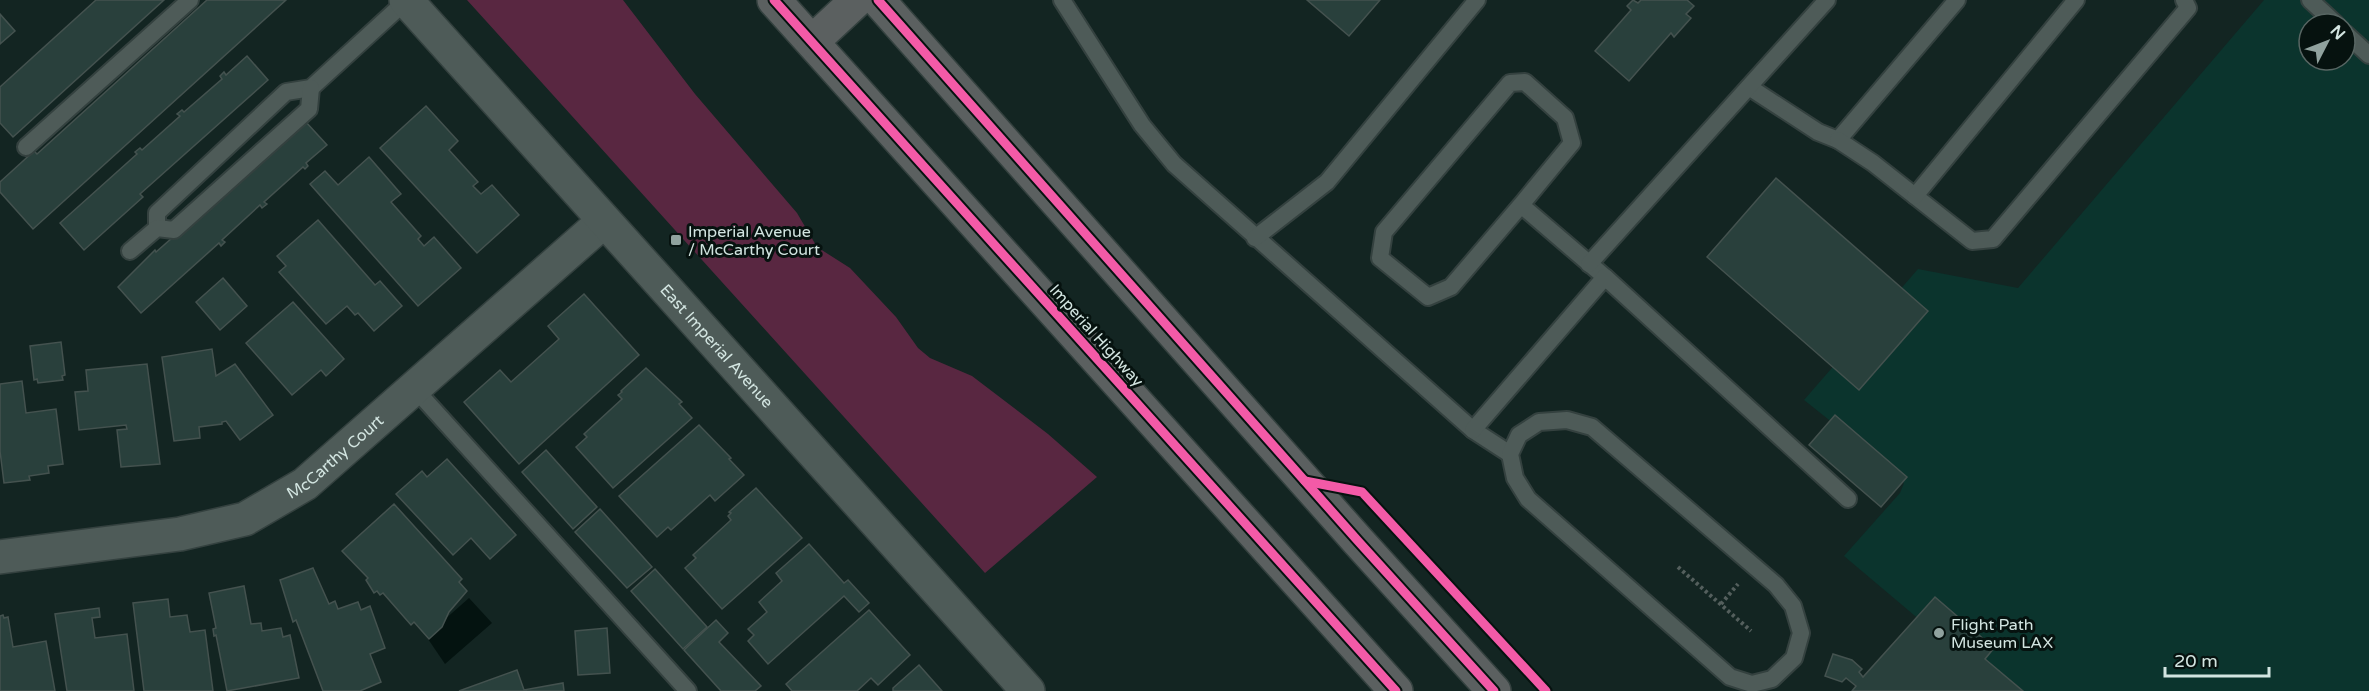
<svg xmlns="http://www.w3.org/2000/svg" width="2369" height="691" font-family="'Varela Round',sans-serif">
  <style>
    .built { fill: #0b342d; fill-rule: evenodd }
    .green { fill: #592741 }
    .water { fill: #041310 }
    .building { fill: #29403c; stroke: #44524f; stroke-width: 1.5 }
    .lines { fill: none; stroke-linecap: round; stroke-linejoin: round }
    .lane-casing { stroke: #34413f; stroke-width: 20 }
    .street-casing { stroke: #34413f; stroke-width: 36 }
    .secondary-casing { stroke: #34413f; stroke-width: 36 }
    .primary-casing { stroke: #34413f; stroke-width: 36 }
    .path { stroke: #545f5d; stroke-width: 4; stroke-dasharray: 3 3; stroke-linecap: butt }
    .lane { stroke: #4e5b58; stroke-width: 16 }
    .street { stroke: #4e5b58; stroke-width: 33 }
    .secondary { stroke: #4e5b58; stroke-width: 33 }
    .primary { stroke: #5b6060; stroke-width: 33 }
    .cycleway-casing { stroke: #06120f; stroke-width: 13 }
    .cycleway { stroke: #f35aa7; stroke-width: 9 }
    .poi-dot { fill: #90a29e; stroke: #06120f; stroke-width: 2 }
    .labels { text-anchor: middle; stroke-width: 6; stroke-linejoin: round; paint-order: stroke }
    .poi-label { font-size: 16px; fill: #d3e5e1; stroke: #06120f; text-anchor: start }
    .street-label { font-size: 16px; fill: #d3e5e1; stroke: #06120f }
  </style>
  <rect width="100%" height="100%" fill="#132522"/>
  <path class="built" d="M2264,0H2369V691H2004L1844,556L1900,493L1904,483L1838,427L1804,400L1918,269L2018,288ZM2309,24H2345V60H2309Z"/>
  <polygon class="green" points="467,0 623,0 695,94 797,213 817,247 850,268 896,317 918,348 930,358 972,376 1048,434 1097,477 985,573"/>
  <polygon class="water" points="469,598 492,623 445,664 426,636"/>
  <g class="building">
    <polygon points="96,0 164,0 13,137 0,123 0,87"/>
    <polygon points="207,0 286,0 33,229 0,192 0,182 34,151 37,154"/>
    <polygon points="1307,0 1380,0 1349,36"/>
    <polygon points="1633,0 1638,3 1641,0 1687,0 1694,6 1686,14 1691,18 1674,37 1671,33 1629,81 1595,51 1631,10 1627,6"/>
    <polygon points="0,14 15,31 0,44"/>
    <polygon points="247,56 268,80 140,194 143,197 84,250 60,223 137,154 135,152 140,148 142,150 180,116 177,114 182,110 184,112 222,79 220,76 224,72 226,75"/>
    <polygon points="426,106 458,141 449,150 478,182 473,186 481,194 492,185 519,215 477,253 380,148"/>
    <polygon points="305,121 327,145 306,163 308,166 305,169 303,167 264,202 267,204 262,208 260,205 222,240 225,242 221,246 219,243 141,313 118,287 155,250 156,252"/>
    <polygon points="369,157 401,194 391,202 421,236 418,239 424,246 434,237 461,268 418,306 310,184 325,171 338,185"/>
    <polygon points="1776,178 1928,311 1859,390 1707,257"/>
    <polygon points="318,220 375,285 380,281 402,306 374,331 358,313 355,315 347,306 326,324 279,272 286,266 277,256"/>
    <polygon points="223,278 247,306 220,330 196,302"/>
    <polygon points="584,294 639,355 519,464 464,402 500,370 511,382 559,339 548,326"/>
    <polygon points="293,302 344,359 326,376 321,370 292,395 246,343"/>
    <polygon points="61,342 65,375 62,376 63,380 38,383 37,379 34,380 30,346"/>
    <polygon points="212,349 216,376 235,364 273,415 240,440 226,421 222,422 222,424 199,427 200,438 174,441 162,357"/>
    <polygon points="147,364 160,464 121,467 117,430 127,429 126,425 79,430 75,392 88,391 86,370"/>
    <polygon points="646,368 682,402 679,404 692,418 613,488 576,447 587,437 584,434 622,399 618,395 622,392 621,391"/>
    <polygon points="22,381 26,413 56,409 63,464 48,466 49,473 29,476 30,480 4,483 0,451 0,384"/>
    <polygon points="1835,415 1907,477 1881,507 1809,445"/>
    <polygon points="699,425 731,458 729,459 744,475 715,501 710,495 671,530 668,527 657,537 619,496"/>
    <polygon points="546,450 597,507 573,529 522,472"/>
    <polygon points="447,459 516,535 490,559 471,538 453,555 396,494 422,471 427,477"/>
    <polygon points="756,488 802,538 722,609 685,568 696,558 693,555 731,520 728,516 731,513 729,512"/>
    <polygon points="394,504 462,579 459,582 467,591 449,612 442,627 429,639 414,622 411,625 383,593 380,595 377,591 374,593 366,580 368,578 342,551"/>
    <polygon points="600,509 652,567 627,588 575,532"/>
    <polygon points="809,544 844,583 848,580 869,603 859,612 844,596 768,664 748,641 754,635 748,629 767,612 759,602 782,581 776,573"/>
    <polygon points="313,568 329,604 335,601 338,609 358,602 361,610 370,606 385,648 370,654 381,682 360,691 323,691 296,620 293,622 280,580"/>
    <polygon points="655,569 707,627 683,649 631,591"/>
    <polygon points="244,586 251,624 261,623 262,631 281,628 283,637 290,635 299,678 227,691 216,635 214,636 213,629 216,628 209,593"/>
    <polygon points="1935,597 1994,648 1985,659 2023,691 1852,691 1856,686 1846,678 1842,682 1825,676 1833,654 1852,660 1862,669 1859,672 1863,677"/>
    <polygon points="168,599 170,617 187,615 190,632 205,630 213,691 144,691 133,603"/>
    <polygon points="99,608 100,617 92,618 95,638 127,634 134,691 67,691 55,614"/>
    <polygon points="869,610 910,655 878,685 871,678 857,691 792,691 786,684"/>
    <polygon points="3,615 4,618 8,617 13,647 46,641 55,691 0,691 0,616"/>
    <polygon points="716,620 728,633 719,642 761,686 755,691 721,691 684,650"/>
    <polygon points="607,628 610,673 578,675 575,631"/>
    <polygon points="919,665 942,691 893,691 893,688"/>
    <polygon points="517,670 524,690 563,683 564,691 459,691"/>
  </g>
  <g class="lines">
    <g class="lane-casing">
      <g id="lane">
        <polyline points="1062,0 1142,125 1174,164 1473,430 1510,454"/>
        <polyline points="2310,0 2336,24"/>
        <polyline points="2345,33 2369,55"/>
        <polyline points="1749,87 1818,132 1838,140 1957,0"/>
        <polyline points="1838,140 1873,163 1972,241 1993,239 2188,8 2184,0"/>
        <polyline points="26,147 190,0"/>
        <polyline points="1915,196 2076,0"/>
        <polyline points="1521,205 1572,143 1565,118 1525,82 1510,83 1384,232 1380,258 1428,297 1451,287 1521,205 1605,277"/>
        <polyline points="157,228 157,213 286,92 311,88 407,0"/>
        <polyline points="1255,238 1327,182 1477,0"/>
        <polyline points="130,251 157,228 174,230 309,109 311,88"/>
        <polyline points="1589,264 1827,0"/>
        <polyline points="415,389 688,691"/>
        <polygon points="1567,420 1592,427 1776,585 1793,606 1801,633 1794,658 1772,679 1752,684 1730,677 1528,499 1515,478 1510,454 1519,435 1539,422"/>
        <polyline points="1473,430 1605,277 1848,499"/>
      </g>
    </g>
    <g class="street-casing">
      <g id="street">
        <path id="s1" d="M0,557L180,534L245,519L305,484L604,221"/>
      </g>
    </g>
    <g class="secondary-casing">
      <g id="secondary">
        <path id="s2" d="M406,0L1028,691"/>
      </g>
    </g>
    <g class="primary-casing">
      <g id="primary">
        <polyline points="774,0 1396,691"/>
        <polyline points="878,0 1358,541 1494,691"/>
        <polyline points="813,41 857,0"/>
      </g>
    </g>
    <g class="path">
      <polyline points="1678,567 1751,631"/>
      <polyline points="1721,604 1738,584"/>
    </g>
    <use href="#lane" class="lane"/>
    <use href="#street" class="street"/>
    <use href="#secondary" class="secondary"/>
    <use href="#primary" class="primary"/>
    <g class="cycleway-casing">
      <g id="cycleway">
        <polyline points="774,0 1396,691"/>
        <polyline points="878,0 1358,541 1494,691"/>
        <polyline points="1305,481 1362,492 1546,691"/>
      </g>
    </g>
    <use href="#cycleway" class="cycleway"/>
  </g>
  <g class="poi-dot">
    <rect x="670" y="234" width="12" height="12" rx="3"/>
    <circle cx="1939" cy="633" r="6"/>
  </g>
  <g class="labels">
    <g class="poi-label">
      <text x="688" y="237">Imperial Avenue<tspan x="688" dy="18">/ McCarthy Court</tspan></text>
      <text x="1951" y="630">Flight Path<tspan x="1951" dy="18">Museum LAX</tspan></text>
    </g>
    <g class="street-label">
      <text transform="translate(1097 335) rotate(48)" y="6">Imperial Highway</text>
      <text dy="6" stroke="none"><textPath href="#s2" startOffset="465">East Imperial Avenue</textPath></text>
      <text dy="6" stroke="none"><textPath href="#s1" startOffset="358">McCarthy Court</textPath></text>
    </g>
  </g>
  <g transform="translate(2327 42) rotate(48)"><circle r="28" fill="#06120f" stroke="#586663" stroke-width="1.5"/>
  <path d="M0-4.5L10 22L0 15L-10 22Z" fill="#90a29e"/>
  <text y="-9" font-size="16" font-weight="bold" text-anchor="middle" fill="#d3e5e1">N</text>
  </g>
  <path d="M2165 667v9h104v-9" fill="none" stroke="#d3e5e1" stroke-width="3"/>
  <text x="2174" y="667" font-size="18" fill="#d3e5e1" stroke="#06120f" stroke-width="4.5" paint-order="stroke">20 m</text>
</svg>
